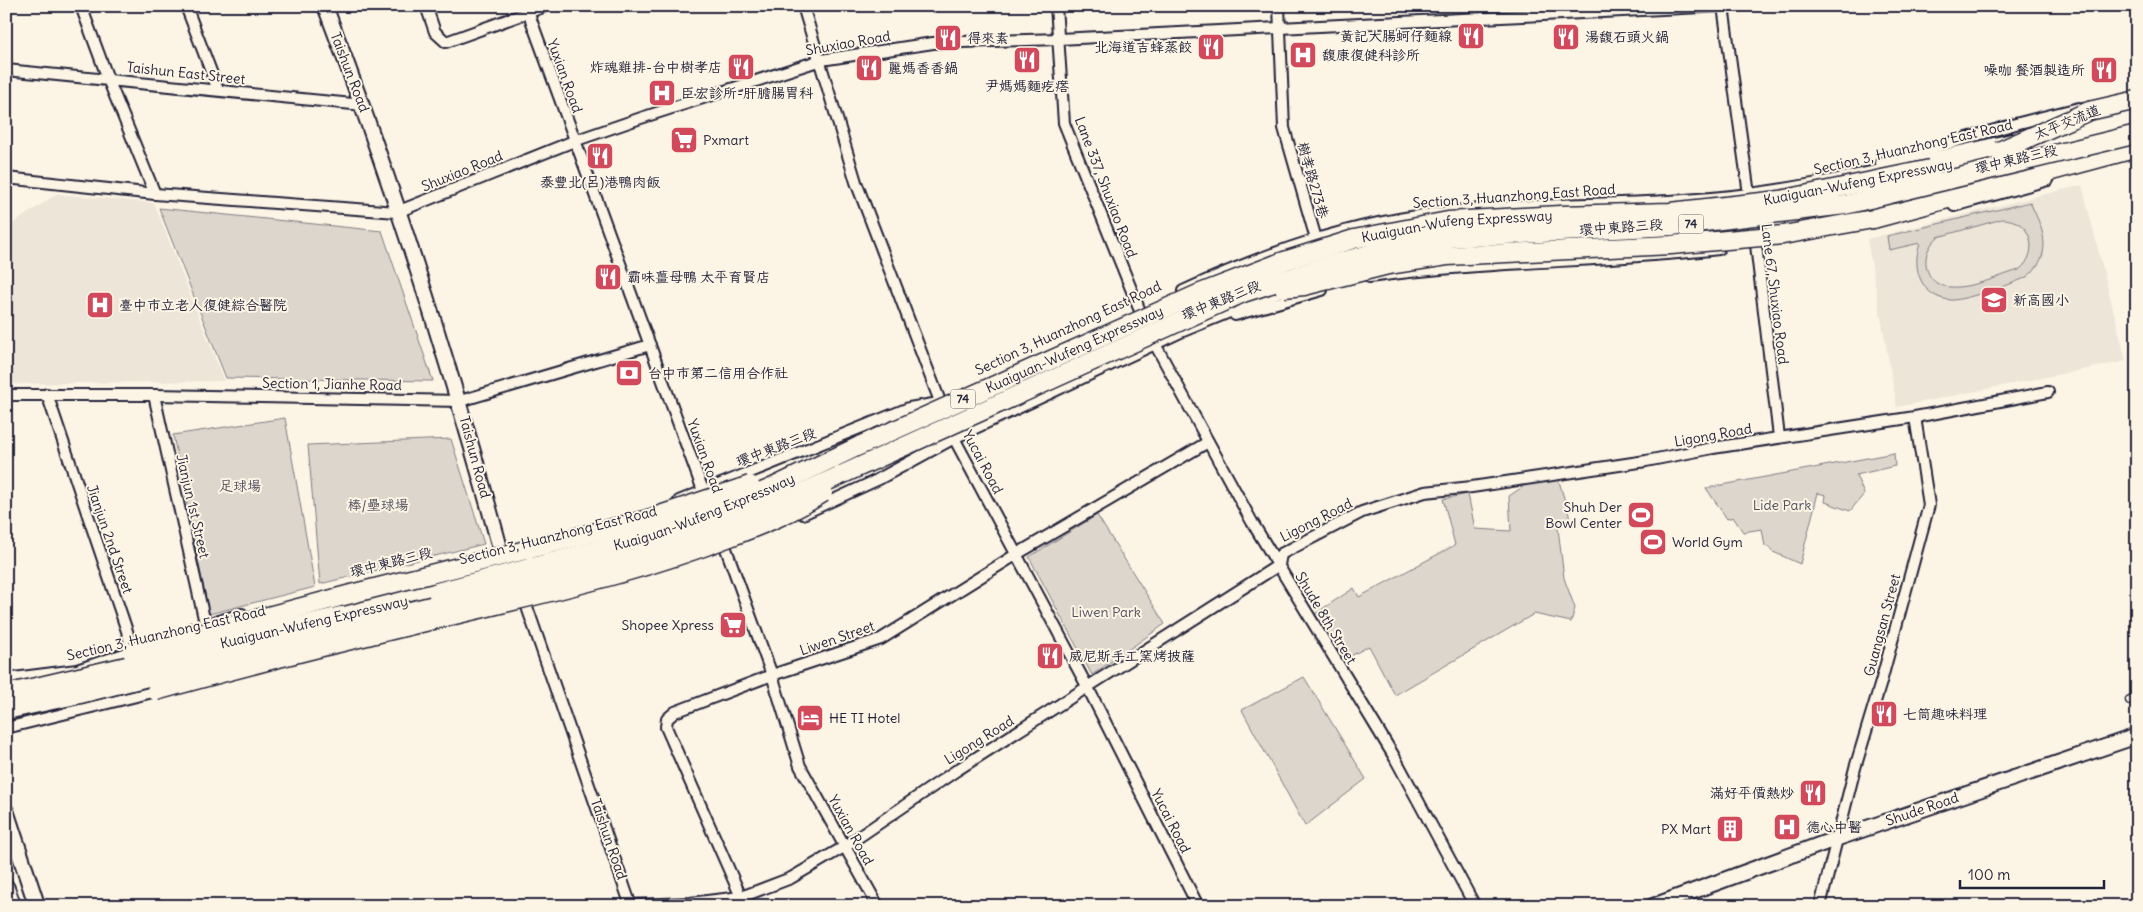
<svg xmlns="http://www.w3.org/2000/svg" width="2143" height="912" font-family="Delius,'LXGW WenKai TC',sans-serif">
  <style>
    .built { fill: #ece5d8 }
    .green { fill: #dcd6cc; stroke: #7f7c84; fill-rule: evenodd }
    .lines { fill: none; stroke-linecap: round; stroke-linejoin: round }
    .pedestrian-casing { stroke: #22223b; stroke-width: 11 }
    .minor-casing { stroke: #22223b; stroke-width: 14 }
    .tertiary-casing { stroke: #22223b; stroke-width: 18 }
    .secondary-casing { stroke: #22223b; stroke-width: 19 }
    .trunk-casing { stroke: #22223b; stroke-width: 21 }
    .pedestrian { stroke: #fcf5e5; stroke-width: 8 }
    .minor { stroke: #fcf5e5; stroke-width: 10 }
    .tertiary { stroke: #fcf5e5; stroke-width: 14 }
    .secondary { stroke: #fcf5e5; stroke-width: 15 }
    .trunk { stroke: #fcf5e5; stroke-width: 18 }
    .trunk-bridge-casing { stroke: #22223b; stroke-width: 21; stroke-linecap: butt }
    .trunk-bridge { stroke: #fcf5e5; stroke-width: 18 }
    .labels { text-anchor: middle; stroke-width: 4; stroke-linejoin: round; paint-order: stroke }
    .shield { fill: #fcf5e5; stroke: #63616e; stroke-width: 1 }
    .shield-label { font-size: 12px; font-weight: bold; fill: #22223b }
    .poi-label { font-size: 14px; fill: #22223b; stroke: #fcf5e5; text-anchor: start }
    .street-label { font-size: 14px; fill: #22223b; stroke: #fcf5e5 }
    .park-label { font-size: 14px; fill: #504f5f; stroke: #fcf5e5 }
  </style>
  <rect width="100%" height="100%" fill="#fcf5e5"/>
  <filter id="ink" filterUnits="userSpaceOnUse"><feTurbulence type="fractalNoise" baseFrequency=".02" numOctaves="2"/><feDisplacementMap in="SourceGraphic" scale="10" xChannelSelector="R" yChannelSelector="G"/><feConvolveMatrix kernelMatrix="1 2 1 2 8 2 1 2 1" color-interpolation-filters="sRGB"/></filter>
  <g filter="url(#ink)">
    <g class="built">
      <polygon points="2082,185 2126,361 1897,407 1867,239"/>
      <polygon points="57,194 154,203 224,381 6,384 6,228"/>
    </g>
    <g class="green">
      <path d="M2030,202C2037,218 2047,235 2043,253C2041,262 2035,270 2028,276C2020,282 1962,301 1951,300C1921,298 1911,268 1920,243L1889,250L1887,236ZM2002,219C2031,219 2041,252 2019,270C1994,277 1932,308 1926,264C1925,253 1930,244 1938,237Z"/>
      <polygon points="159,208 382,231 433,381 226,378"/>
      <polygon points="285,418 315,587 209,614 173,435"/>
      <polygon points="451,439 484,544 320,584 308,445"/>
      <polygon points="1894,453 1895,466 1856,475 1864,494 1850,511 1825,502 1826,495 1818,493 1800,564 1771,551 1771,548 1765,546 1762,529 1743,532 1733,517 1727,519 1706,488"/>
      <polygon points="1558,478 1570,518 1558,528 1564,578 1575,608 1571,622 1534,614 1395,695 1369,646 1340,662 1313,615 1354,588 1359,597 1455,545 1443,499 1468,494 1475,529 1511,531 1509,496 1530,482"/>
      <polygon points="1097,515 1165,624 1092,675 1029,557"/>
      <polygon points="1304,677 1366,779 1305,826 1242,710"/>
    </g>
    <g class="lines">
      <g class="pedestrian-casing">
        <polyline id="pedestrian" points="2130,700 2137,698"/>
      </g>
      <g class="minor-casing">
        <g id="minor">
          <polyline points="81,6 108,79 155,194"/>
          <polyline points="186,6 218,90"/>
          <polyline points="426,6 435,32 446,42 546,6"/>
          <polyline points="526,6 705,496"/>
          <polyline points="803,6 856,182 954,438 1088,688 1198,906"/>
          <polyline points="1056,6 1064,123 1140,311"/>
          <polyline points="1279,6 1284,128 1316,239"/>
          <polyline points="1723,6 1756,245 1779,437"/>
          <polyline points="6,70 363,105"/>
          <polyline points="2079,122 2136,111"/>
          <polyline points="1881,163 2019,123 2079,108"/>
          <polyline points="6,178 155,194 397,212 574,141 641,118 821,60 933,43 1059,39 1722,6"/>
          <polyline points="1954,206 2048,180"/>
          <polyline points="1856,214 1890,206"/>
          <path d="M1369,277C1485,261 1602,262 1719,249"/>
          <path d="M1183,291C1268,252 1353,222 1447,212C1547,201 1649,207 1749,194C1837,183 1925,159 2011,139"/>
          <polyline points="1235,315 1322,290"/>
          <polyline points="1155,344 1252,522 1395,758 1475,906"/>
          <polyline points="47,394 127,631 133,655"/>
          <polyline points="6,395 154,395 460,401 650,345"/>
          <polyline points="154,395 205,623"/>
          <polyline points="679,501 909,408 939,403"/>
          <polyline points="803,514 877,480 954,438 1183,331 1288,288"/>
          <polyline points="721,535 772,675 800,766 878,906"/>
          <polyline points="549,553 586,544"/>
          <polyline points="526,604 631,906"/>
          <polyline points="191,629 242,614"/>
          <polyline points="6,679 77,670 136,650"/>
          <polyline points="6,728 161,690"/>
          <polyline points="631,905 690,903 741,897 791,878 844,847 957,770 1279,565 1281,554 1362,512 1425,492 1472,487 1646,461 1713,448 1915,417 2048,392"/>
          <polyline points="745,906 666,727 667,719 675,712 772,675 881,639 1017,554 1208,442"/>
          <polyline points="1820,906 1855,768 1881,682 1929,505 1915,417"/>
        </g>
      </g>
      <g class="tertiary-casing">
        <g id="tertiary">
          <path d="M325,6C393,183 450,365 500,548L508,563"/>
          <polyline points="1653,906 1838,838 2137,736"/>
        </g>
      </g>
      <g class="secondary-casing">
        <g id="secondary">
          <polyline points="6,812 37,906"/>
          <polyline points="6,887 13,906"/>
        </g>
      </g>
      <g class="trunk-casing">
        <g id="trunk">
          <polyline points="1930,169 2037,141 2137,119"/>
          <polyline points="1873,219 2126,151"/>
        </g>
      </g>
      <use href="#pedestrian" class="pedestrian"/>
      <use href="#minor" class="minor"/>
      <use href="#tertiary" class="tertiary"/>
      <use href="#secondary" class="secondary"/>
      <use href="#trunk" class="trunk"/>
      <g class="trunk-bridge-casing">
        <g id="trunk-bridge">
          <polyline points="1999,151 2089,111 2137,100"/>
          <polyline points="1284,288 1304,286 1388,265 1447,256 1671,245 1783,235 1873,219"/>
          <path id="s1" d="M437,592L647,537L690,521L769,489L859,446L1198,294L1284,261L1354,239L1448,221L1560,215L1670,212L1780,200L1930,169"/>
          <polyline points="132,652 355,593 645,520 750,485"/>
          <path d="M156,691C273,658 391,630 509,602C584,584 658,565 730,537C762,525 794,512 823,493"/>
          <polyline points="6,694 341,616"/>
          <polyline points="6,710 80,694 645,552 766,509 1243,293 1329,265 1388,249 1449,238 1671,226 1845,205 2137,134"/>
        </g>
      </g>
      <use href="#trunk-bridge" class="trunk-bridge"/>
    </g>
  </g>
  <defs>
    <g id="restaurant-square" transform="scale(1.4375)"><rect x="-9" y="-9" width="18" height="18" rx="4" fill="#d1495b" stroke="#fcf5e5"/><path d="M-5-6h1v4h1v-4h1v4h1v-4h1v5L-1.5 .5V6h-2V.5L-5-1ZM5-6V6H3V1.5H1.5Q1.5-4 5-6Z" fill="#fff"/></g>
    <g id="hospital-square" transform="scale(1.4375)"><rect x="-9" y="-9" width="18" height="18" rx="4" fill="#d1495b" stroke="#fcf5e5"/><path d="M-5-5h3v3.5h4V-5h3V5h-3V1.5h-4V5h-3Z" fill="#fff"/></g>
    <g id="supermarket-square" transform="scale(1.4375)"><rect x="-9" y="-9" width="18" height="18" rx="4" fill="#d1495b" stroke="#fcf5e5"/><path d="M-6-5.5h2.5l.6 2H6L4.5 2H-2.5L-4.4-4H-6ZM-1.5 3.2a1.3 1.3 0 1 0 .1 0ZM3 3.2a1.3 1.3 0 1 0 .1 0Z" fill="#fff"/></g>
    <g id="school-square" transform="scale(1.4375)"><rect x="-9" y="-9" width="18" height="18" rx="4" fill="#d1495b" stroke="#fcf5e5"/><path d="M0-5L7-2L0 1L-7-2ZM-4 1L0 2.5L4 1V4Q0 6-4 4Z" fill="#fff"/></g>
    <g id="bank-square" transform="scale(1.4375)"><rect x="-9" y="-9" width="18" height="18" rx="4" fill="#d1495b" stroke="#fcf5e5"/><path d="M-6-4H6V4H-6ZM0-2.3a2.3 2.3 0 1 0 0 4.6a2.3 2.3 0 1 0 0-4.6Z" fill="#fff"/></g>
    <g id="stadium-square" transform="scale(1.4375)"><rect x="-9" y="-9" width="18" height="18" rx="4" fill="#d1495b" stroke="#fcf5e5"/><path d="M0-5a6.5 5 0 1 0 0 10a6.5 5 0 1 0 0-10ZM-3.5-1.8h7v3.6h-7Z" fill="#fff"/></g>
    <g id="hotel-square" transform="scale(1.4375)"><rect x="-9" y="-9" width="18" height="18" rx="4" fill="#d1495b" stroke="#fcf5e5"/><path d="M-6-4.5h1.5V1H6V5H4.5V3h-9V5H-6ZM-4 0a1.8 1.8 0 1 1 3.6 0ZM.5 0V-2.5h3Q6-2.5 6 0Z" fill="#fff"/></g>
    <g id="building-square" transform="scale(1.4375)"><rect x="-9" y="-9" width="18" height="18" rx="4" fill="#d1495b" stroke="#fcf5e5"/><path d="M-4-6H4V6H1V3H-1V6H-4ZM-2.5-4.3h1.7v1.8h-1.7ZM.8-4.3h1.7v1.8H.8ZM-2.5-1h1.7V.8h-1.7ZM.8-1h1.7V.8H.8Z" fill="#fff"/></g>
  </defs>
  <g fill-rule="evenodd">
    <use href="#restaurant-square" x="1471" y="36"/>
    <use href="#restaurant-square" x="1566" y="37"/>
    <use href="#restaurant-square" x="948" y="38"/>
    <use href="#restaurant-square" x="1211" y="47"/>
    <use href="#hospital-square" x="1303" y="55"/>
    <use href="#restaurant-square" x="1027" y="60"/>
    <use href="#restaurant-square" x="741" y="67"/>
    <use href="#restaurant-square" x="869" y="68"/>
    <use href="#restaurant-square" x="2104" y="70"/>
    <use href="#hospital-square" x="662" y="93"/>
    <use href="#supermarket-square" x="684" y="140"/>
    <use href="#restaurant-square" x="600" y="156"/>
    <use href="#restaurant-square" x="608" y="277"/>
    <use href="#school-square" x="1994" y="300"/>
    <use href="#hospital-square" x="100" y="305"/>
    <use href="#bank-square" x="629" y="373"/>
    <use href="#stadium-square" x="1641" y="515"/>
    <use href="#stadium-square" x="1653" y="542"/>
    <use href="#supermarket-square" x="733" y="625"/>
    <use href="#restaurant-square" x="1050" y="656"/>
    <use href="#restaurant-square" x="1884" y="714"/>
    <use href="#hotel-square" x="810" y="718"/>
    <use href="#restaurant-square" x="1813" y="793"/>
    <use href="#hospital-square" x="1787" y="827"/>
    <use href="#building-square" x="1730" y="829"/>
  </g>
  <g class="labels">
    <g class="shield">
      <rect x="1678.5" y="214.5" width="25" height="19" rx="4"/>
      <rect x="950.5" y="389.5" width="25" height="19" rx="4"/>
    </g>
    <g class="shield-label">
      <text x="1691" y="228">74</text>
      <text x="963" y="403">74</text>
    </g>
    <g class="poi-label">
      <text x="1452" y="41" text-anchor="end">黃記大腸蚵仔麵線</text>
      <text x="1585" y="42">湯馥石頭火鍋</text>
      <text x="967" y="43">得來素</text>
      <text x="1192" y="52" text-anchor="end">北海道吉蜂蒸餃</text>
      <text x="1322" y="60">馥康復健科診所</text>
      <text x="722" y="72" text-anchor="end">炸魂雞排-台中樹孝店</text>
      <text x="888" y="73">麗媽香香鍋</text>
      <text x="2085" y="75" text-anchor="end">噪咖 餐酒製造所</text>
      <text x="1027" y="91" text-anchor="middle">尹媽媽麵疙瘩</text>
      <text x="681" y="98">臣宏診所-肝膽腸胃科</text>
      <text x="703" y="145">Pxmart</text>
      <text x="600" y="187" text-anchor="middle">泰豐北(呂)港鴨肉飯</text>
      <text x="627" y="282">霸味薑母鴨 太平育賢店</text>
      <text x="2013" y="305">新高國小</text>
      <text x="119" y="310">臺中市立老人復健綜合醫院</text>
      <text x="648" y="378">台中市第二信用合作社</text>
      <text x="1622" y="512" text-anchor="end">Shuh Der<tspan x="1622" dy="16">Bowl Center</tspan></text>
      <text x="1672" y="547">World Gym</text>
      <text x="714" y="630" text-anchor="end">Shopee Xpress</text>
      <text x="1069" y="661">威尼斯手工窯烤披薩</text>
      <text x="1903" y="719">七筒趣味料理</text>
      <text x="829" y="723">HE TI Hotel</text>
      <text x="1794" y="798" text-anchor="end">滿好平價熱炒</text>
      <text x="1806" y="832">德心中醫</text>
      <text x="1711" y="834" text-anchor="end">PX Mart</text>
    </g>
    <g class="street-label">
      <text transform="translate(848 43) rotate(-10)" y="5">Shuxiao Road</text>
      <text transform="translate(350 72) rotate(69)" y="5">Taishun Road</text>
      <text transform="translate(186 73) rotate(6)" y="5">Taishun East Street</text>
      <text transform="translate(565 76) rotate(70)" y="5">Yuxian Road</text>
      <text transform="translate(2067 122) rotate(-22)" y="5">太平交流道</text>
      <text transform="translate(1913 147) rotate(-13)" y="5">Section 3, Huanzhong East Road</text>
      <text transform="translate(2016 159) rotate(-13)" y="5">環中東路三段</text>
      <text transform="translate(462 171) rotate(-22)" y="5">Shuxiao Road</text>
      <text transform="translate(1313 180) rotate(74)" y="5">樹孝路273巷</text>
      <text transform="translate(1858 182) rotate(-11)" y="5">Kuaiguan-Wufeng Expressway</text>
      <text transform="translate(1106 187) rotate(69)" y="5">Lane 337, Shuxiao Road</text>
      <text transform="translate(1514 196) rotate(-4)" y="5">Section 3, Huanzhong East Road</text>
      <text dy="5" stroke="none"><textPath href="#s1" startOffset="1089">Kuaiguan-Wufeng Expressway</textPath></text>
      <text transform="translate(1621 227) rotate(-4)" y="5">環中東路三段</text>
      <text transform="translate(1775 294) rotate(83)" y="5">Lane 67, Shuxiao Road</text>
      <text transform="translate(1221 300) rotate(-22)" y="5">環中東路三段</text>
      <text transform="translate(1068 328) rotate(-25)" y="5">Section 3, Huanzhong East Road</text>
      <text dy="5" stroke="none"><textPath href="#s1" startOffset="684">Kuaiguan-Wufeng Expressway</textPath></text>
      <text transform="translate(332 384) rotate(1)" y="5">Section 1, Jianhe Road</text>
      <text transform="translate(1713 435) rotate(-10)" y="5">Ligong Road</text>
      <text transform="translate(776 447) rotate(-21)" y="5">環中東路三段</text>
      <text transform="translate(705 456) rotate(70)" y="5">Yuxian Road</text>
      <text transform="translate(475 457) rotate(75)" y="5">Taishun Road</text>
      <text transform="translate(983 462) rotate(62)" y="5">Yucai Road</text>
      <text transform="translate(193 506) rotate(77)" y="5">Jianjun 1st Street</text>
      <text dy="5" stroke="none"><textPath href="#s1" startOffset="279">Kuaiguan-Wufeng Expressway</textPath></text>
      <text transform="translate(1316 520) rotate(-27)" y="5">Ligong Road</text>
      <text transform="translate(558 535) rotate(-14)" y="5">Section 3, Huanzhong East Road</text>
      <text transform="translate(110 539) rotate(71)" y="5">Jianjun 2nd Street</text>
      <text transform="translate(391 562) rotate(-14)" y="5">環中東路三段</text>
      <text transform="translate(1326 618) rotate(59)" y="5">Shude 8th Street</text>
      <text transform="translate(314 622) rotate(-13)" y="5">Kuaiguan-Wufeng Expressway</text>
      <text transform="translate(1882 625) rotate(-75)" y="5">Guangsan Street</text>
      <text transform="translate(166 633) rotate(-13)" y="5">Section 3, Huanzhong East Road</text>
      <text transform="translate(837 638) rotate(-19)" y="5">Liwen Street</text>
      <text transform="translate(979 740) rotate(-32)" y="5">Ligong Road</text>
      <text transform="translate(1922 809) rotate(-19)" y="5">Shude Road</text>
      <text transform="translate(1171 821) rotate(63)" y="5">Yucai Road</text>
      <text transform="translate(851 830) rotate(61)" y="5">Yuxian Road</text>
      <text transform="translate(609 839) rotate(71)" y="5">Taishun Road</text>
    </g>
    <g class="park-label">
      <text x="240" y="491">足球場</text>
      <text x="378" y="510">棒/壘球場</text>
      <text x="1782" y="510">Lide Park</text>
      <text x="1106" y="617">Liwen Park</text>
    </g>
  </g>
  <rect width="2143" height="912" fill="none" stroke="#fcf5e5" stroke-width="25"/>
  <rect x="12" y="12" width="2118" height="887" fill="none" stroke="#22223b" stroke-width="2" filter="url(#ink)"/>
  <path d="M1960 880v8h144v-8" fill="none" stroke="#22223b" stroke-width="2.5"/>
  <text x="1968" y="880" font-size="15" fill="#22223b" stroke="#fcf5e5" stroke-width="4" paint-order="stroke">100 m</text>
</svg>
